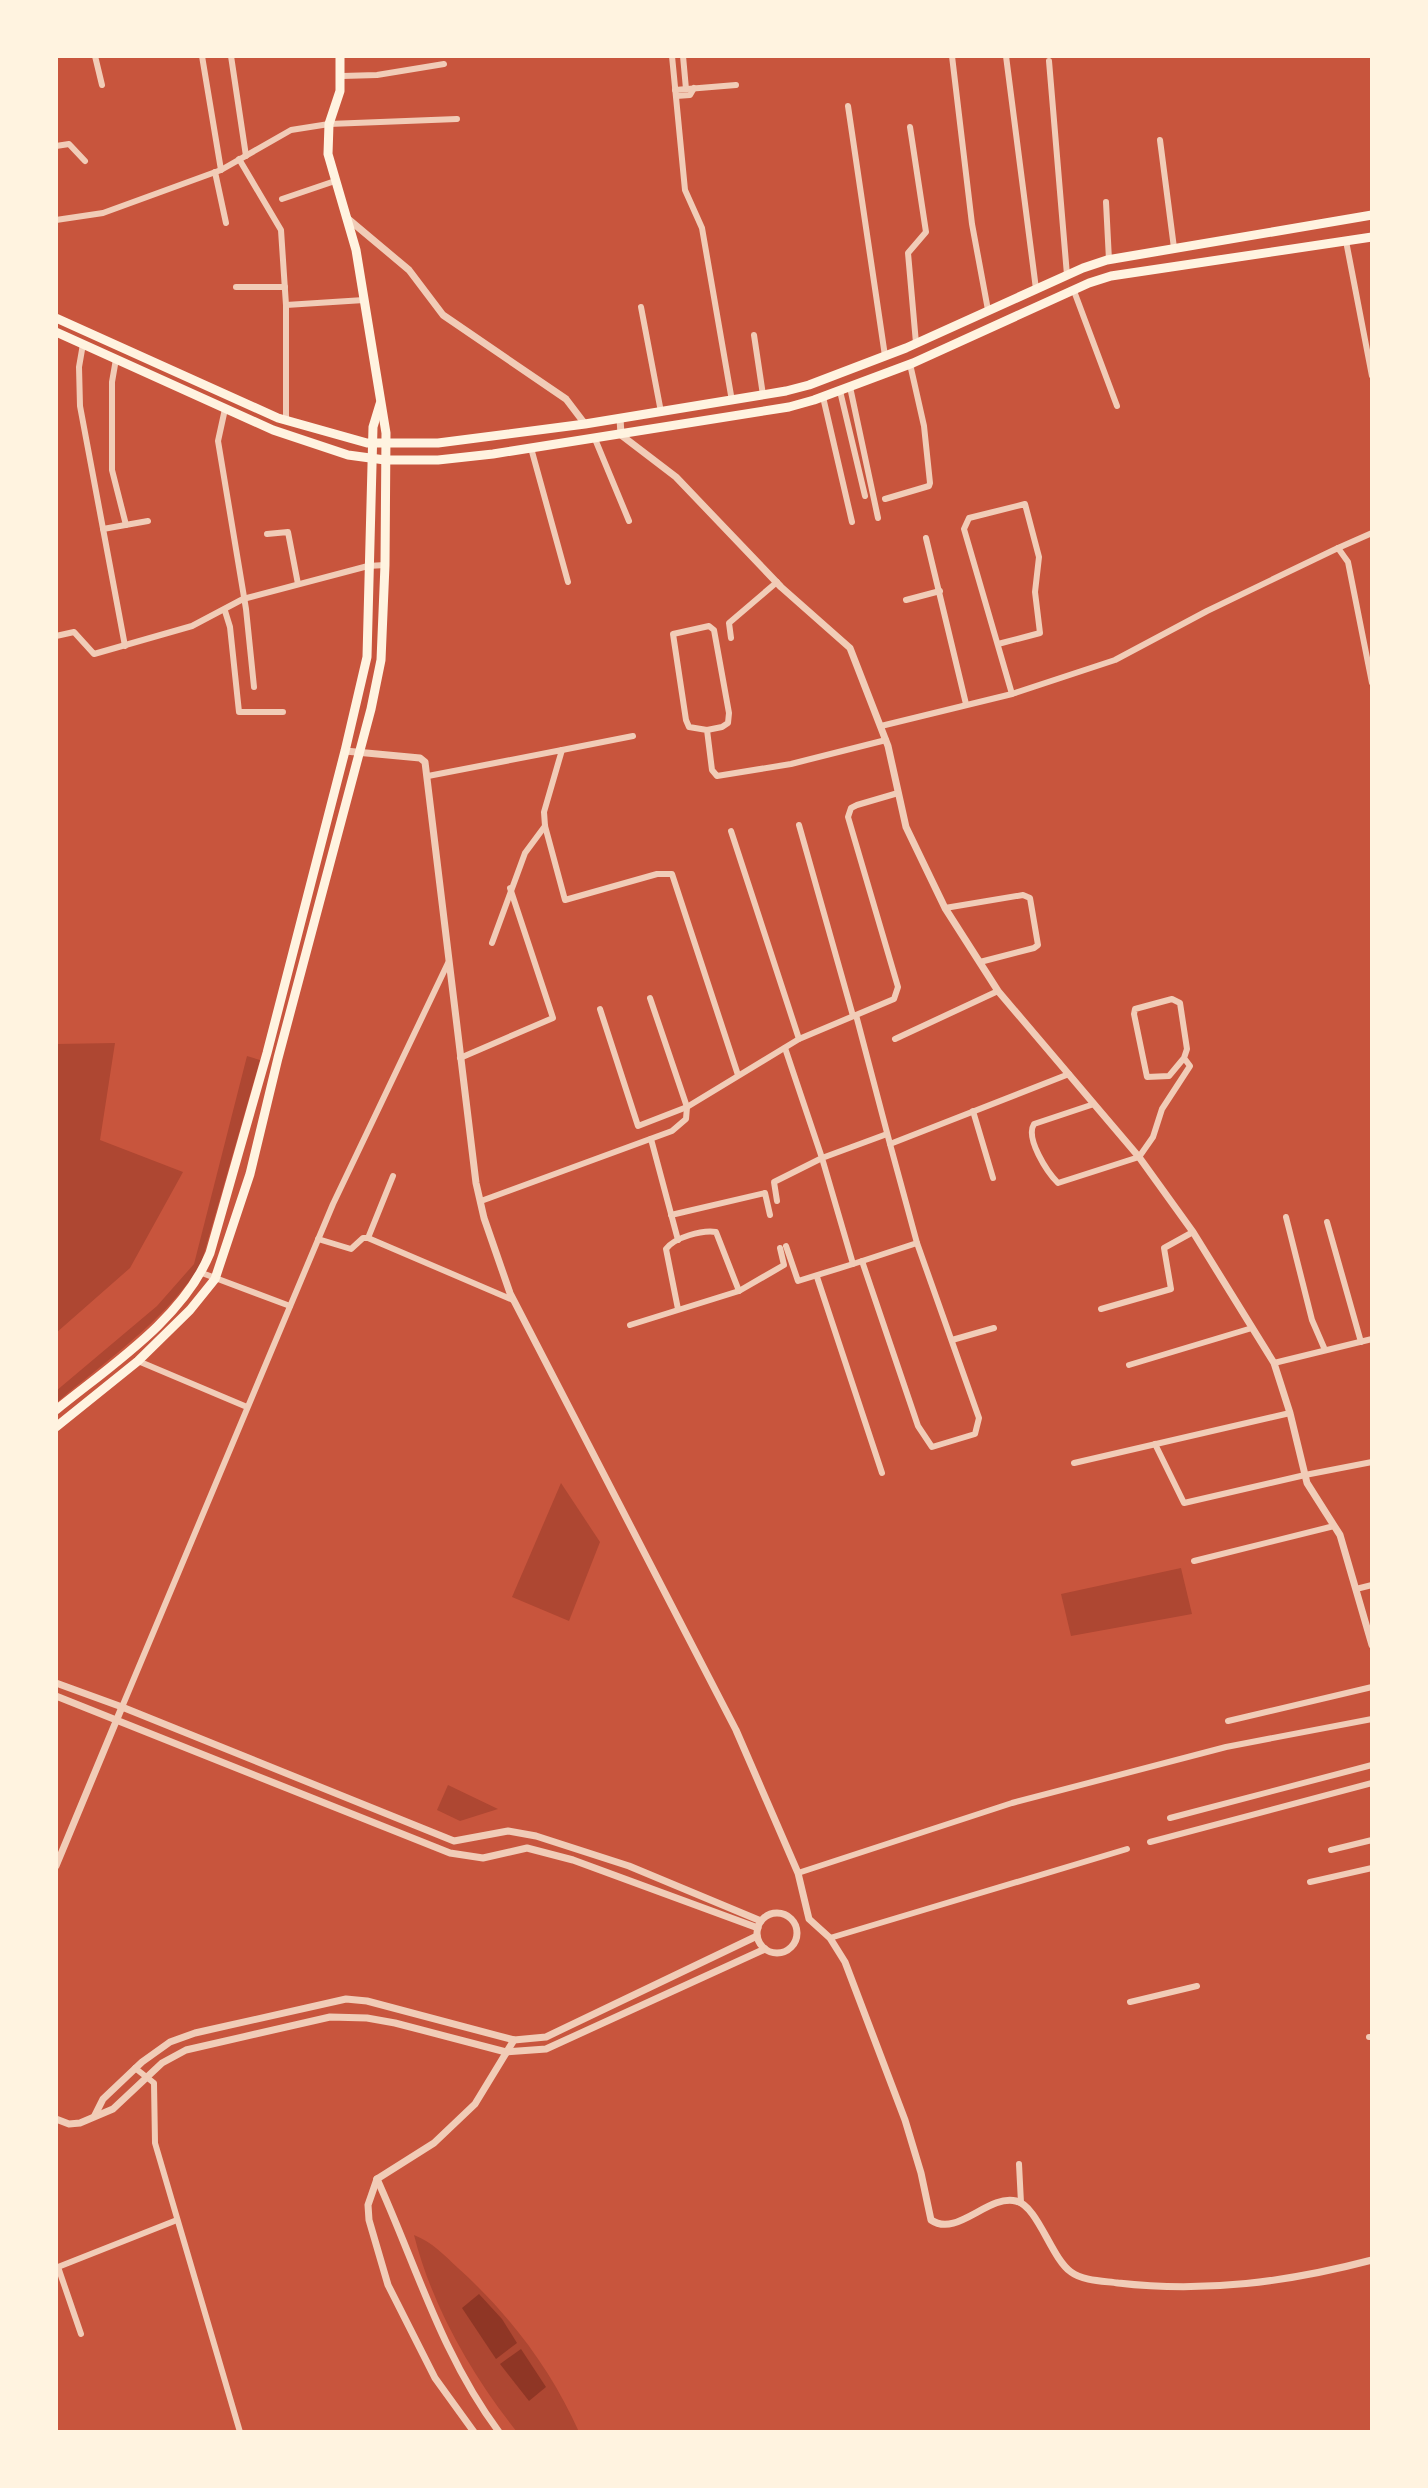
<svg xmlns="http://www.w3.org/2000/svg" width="1428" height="2488" font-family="'Work Sans',sans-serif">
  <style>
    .green { fill: #ae4732 }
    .water { fill: #8f3625 }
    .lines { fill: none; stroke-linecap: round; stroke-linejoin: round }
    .minor { stroke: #f1ccb7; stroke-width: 6 }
    .tertiary { stroke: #f1ccb7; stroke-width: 7 }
    .primary { stroke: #fff3e0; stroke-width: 9 }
  </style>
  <rect width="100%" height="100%" fill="#c8553d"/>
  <g class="green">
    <polygon points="115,1043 100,1140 183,1172 130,1268 56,1333 56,1044"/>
    <path d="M247,1056L260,1060L201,1264C165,1321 107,1360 56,1403V1391L157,1306L194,1264Z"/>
    <polygon points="561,1483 600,1542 569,1621 512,1597"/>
    <polygon points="1181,1568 1192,1614 1071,1636 1061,1594"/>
    <polygon points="448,1785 498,1809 460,1821 437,1810"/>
    <path d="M414,2235C432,2242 444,2255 458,2268C509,2314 551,2369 579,2432H517C471,2374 432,2306 414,2235Z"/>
  </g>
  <g class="water">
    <polygon points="479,2294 502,2319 517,2343 496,2359 462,2308"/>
    <polygon points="521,2349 546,2387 529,2401 500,2364"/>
  </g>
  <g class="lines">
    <g class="minor">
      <polyline points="95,56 102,85"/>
      <polyline points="202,56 221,170"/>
      <polyline points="231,56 246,156"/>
      <polyline points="672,56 685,190 702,228 732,401"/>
      <polyline points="683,56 686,89"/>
      <polyline points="952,56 972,224 988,310"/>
      <polyline points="1006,56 1036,289"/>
      <polyline points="1049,61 1067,275"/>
      <polyline points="342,76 377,75 444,64"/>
      <polyline points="675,90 736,85"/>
      <polyline points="676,96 690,95 694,88"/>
      <polyline points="848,106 885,356"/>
      <polyline points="910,127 926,232 908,253 916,343"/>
      <polyline points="1160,140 1174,248"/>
      <polyline points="56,146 69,144 85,161"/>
      <polyline points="239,159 281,230 286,305 286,420"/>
      <polyline points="215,172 226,223"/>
      <polyline points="282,199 335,181"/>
      <polyline points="1106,202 1109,260"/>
      <polyline points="56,220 103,213 221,170 291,130 329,124 457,119"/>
      <polyline points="1346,241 1372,376"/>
      <polyline points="236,287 285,287"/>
      <polyline points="1074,291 1117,406"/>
      <polyline points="286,305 364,300"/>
      <polyline points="641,307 661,412"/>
      <polyline points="754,335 763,395"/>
      <polyline points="83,344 79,367 80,406 125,646"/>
      <polyline points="116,359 112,382 112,470 126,525"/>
      <polyline points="850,387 878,518"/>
      <polyline points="840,391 865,496"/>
      <polyline points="823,397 852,522"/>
      <polyline points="225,409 218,441 246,609 254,687"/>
      <polyline points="595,439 629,521"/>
      <polyline points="531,448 568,582"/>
      <polyline points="885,499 929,486 930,483 924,426 910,364"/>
      <polyline points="103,529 148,521"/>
      <polyline points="267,534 288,532 298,584"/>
      <polyline points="926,538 966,704"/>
      <polyline points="1338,548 1372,533"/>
      <polyline points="906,600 940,591"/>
      <polyline points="225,611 230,627 239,712 283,712"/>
      <polyline points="56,636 74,632 94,654 192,626 243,599 368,566 385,565"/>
      <polyline points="731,638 729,623 777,582"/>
      <polyline points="998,644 1040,633 1035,592 1039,557 1025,504 969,518 964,529 1012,694"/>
      <polyline points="881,726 1012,694 1115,660 1207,611 1338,548 1348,562 1372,683"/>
      <polyline points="707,730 689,727 686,720 673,634 709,626 714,630 729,713 728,723 722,727 707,730 712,770 717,776 791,764 886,740"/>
      <polyline points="562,750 633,736"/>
      <polyline points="428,776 562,750 544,812 545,826 565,900 657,874 672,874 738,1075"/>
      <polyline points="799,825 853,1016"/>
      <polyline points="731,831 799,1039"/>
      <polyline points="945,908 1023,895 1030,898 1038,945 1034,948 980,962"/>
      <polyline points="492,943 525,853 545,826"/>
      <polyline points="600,1009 638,1126 687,1107 799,1039 894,999 898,987 848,817 851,808 857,805 898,793"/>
      <polyline points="856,1015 890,1144 1069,1074"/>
      <polyline points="895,1039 998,991"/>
      <polyline points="460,1058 553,1018 510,888"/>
      <path d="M1094,1104L1034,1124C1025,1138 1047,1172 1058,1183L1139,1157L1153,1137L1162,1109L1190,1066L1184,1058L1187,1049L1180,1003L1172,999L1135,1009L1134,1014L1147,1077L1169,1076L1184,1058"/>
      <polyline points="973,1111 993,1178"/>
      <polyline points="887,1134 822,1158 853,1264 917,1243 890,1144"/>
      <polyline points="651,1139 678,1240"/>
      <polyline points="481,1201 672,1131 686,1119 687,1107 650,998"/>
      <polyline points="777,1201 774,1182 822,1158 785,1048"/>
      <polyline points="671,1215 765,1193 770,1215"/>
      <polyline points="1286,1217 1312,1320 1325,1350"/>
      <polyline points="1327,1222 1361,1342"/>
      <polyline points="368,1238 393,1176"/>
      <polyline points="318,1239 351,1249 363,1238 368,1238 513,1300"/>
      <polyline points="786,1246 798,1281 853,1264"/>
      <polyline points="862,1261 918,1426 932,1447 975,1434 979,1418 917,1243"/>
      <polyline points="202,1273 290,1306"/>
      <polyline points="817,1277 882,1473"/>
      <path d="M678,1309L666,1249C675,1237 702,1230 716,1232L739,1291"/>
      <polyline points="1101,1309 1171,1289 1164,1248 1193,1232"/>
      <polyline points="630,1325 739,1291 784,1265 780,1248"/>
      <polyline points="952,1340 994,1328"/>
      <polyline points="138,1361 247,1407"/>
      <polyline points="1274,1363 1372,1339"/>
      <polyline points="1129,1365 1252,1328"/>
      <polyline points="1155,1444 1184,1503 1305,1475 1372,1462"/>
      <polyline points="1074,1463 1290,1413"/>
      <polyline points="1194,1561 1334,1526"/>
      <polyline points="1356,1589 1372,1585"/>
      <polyline points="122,1707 333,1204 448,963"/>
      <polyline points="1228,1721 1372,1687"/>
      <polyline points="1170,1818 1372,1765"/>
      <polyline points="1150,1842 1372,1783"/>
      <polyline points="1331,1850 1372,1840"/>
      <polyline points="798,1873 1012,1803 1226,1747 1372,1719"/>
      <polyline points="1310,1882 1372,1868"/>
      <polyline points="830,1938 1127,1849"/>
      <polyline points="1130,2002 1197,1986"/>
      <polyline points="1369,2037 1372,2037"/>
      <polyline points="135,2068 154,2083 155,2143 240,2432"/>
      <polyline points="1019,2164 1021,2203"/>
      <polyline points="81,2334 58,2267 177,2220"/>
    </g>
    <g class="tertiary">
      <polyline points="347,218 409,270 443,315 566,399 585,424"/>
      <polyline points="620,418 621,435 676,477 781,587 850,648 888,746 906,827 945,908 998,991 1139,1157 1193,1232 1274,1363 1290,1413 1307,1483 1340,1535 1372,1645"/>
      <path d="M345,751L420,758L425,762L476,1183L484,1218L510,1293L736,1730L798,1873L809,1919L830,1938L845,1962L905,2120L921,2173L931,2220C957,2238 988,2194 1016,2201C1038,2206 1051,2258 1071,2272C1083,2281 1104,2281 1118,2283C1205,2293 1288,2282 1372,2260"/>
      <polyline points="56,1683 122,1707 454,1841 508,1831 536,1836 629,1866 761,1921"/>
      <polyline points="56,1696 450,1853 483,1858 527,1848 573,1860 758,1928"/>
      <polyline points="56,1866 122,1707"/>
      <circle cx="777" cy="1933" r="20"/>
      <polyline points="95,2115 103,2099 142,2062 170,2042 195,2033 346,1999 367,2001 514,2040 546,2037 757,1936"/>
      <polyline points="56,2119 69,2124 80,2123 113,2109 162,2063 186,2050 330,2017 367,2018 395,2023 506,2052 546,2049 765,1949"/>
      <path d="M377,2179C416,2265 442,2356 499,2432"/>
      <polyline points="377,2179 368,2205 369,2220 388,2285 435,2378 474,2432"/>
      <polyline points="377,2179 434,2143 475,2104 514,2040"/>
    </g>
    <g class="primary">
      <polyline points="56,318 278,418 367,443 438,443 585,424 786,391 809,385 906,348 1083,268 1107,260 1372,215"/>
      <polyline points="56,332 273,430 348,455 385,460 438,460 493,454 789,407 814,400 913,363 1089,283 1111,276 1372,237"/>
      <path d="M56,1410C110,1366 183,1319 210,1253L267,1053L345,751L367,657L373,427L380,404"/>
      <polyline points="56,1427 138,1361 190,1310 215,1279 250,1174 278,1058 371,709 381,660 385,565 386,433 356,250 328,154 329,124 340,91 340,56"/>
    </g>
  </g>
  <rect width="1428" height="2488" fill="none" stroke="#fff3e0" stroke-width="116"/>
</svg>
